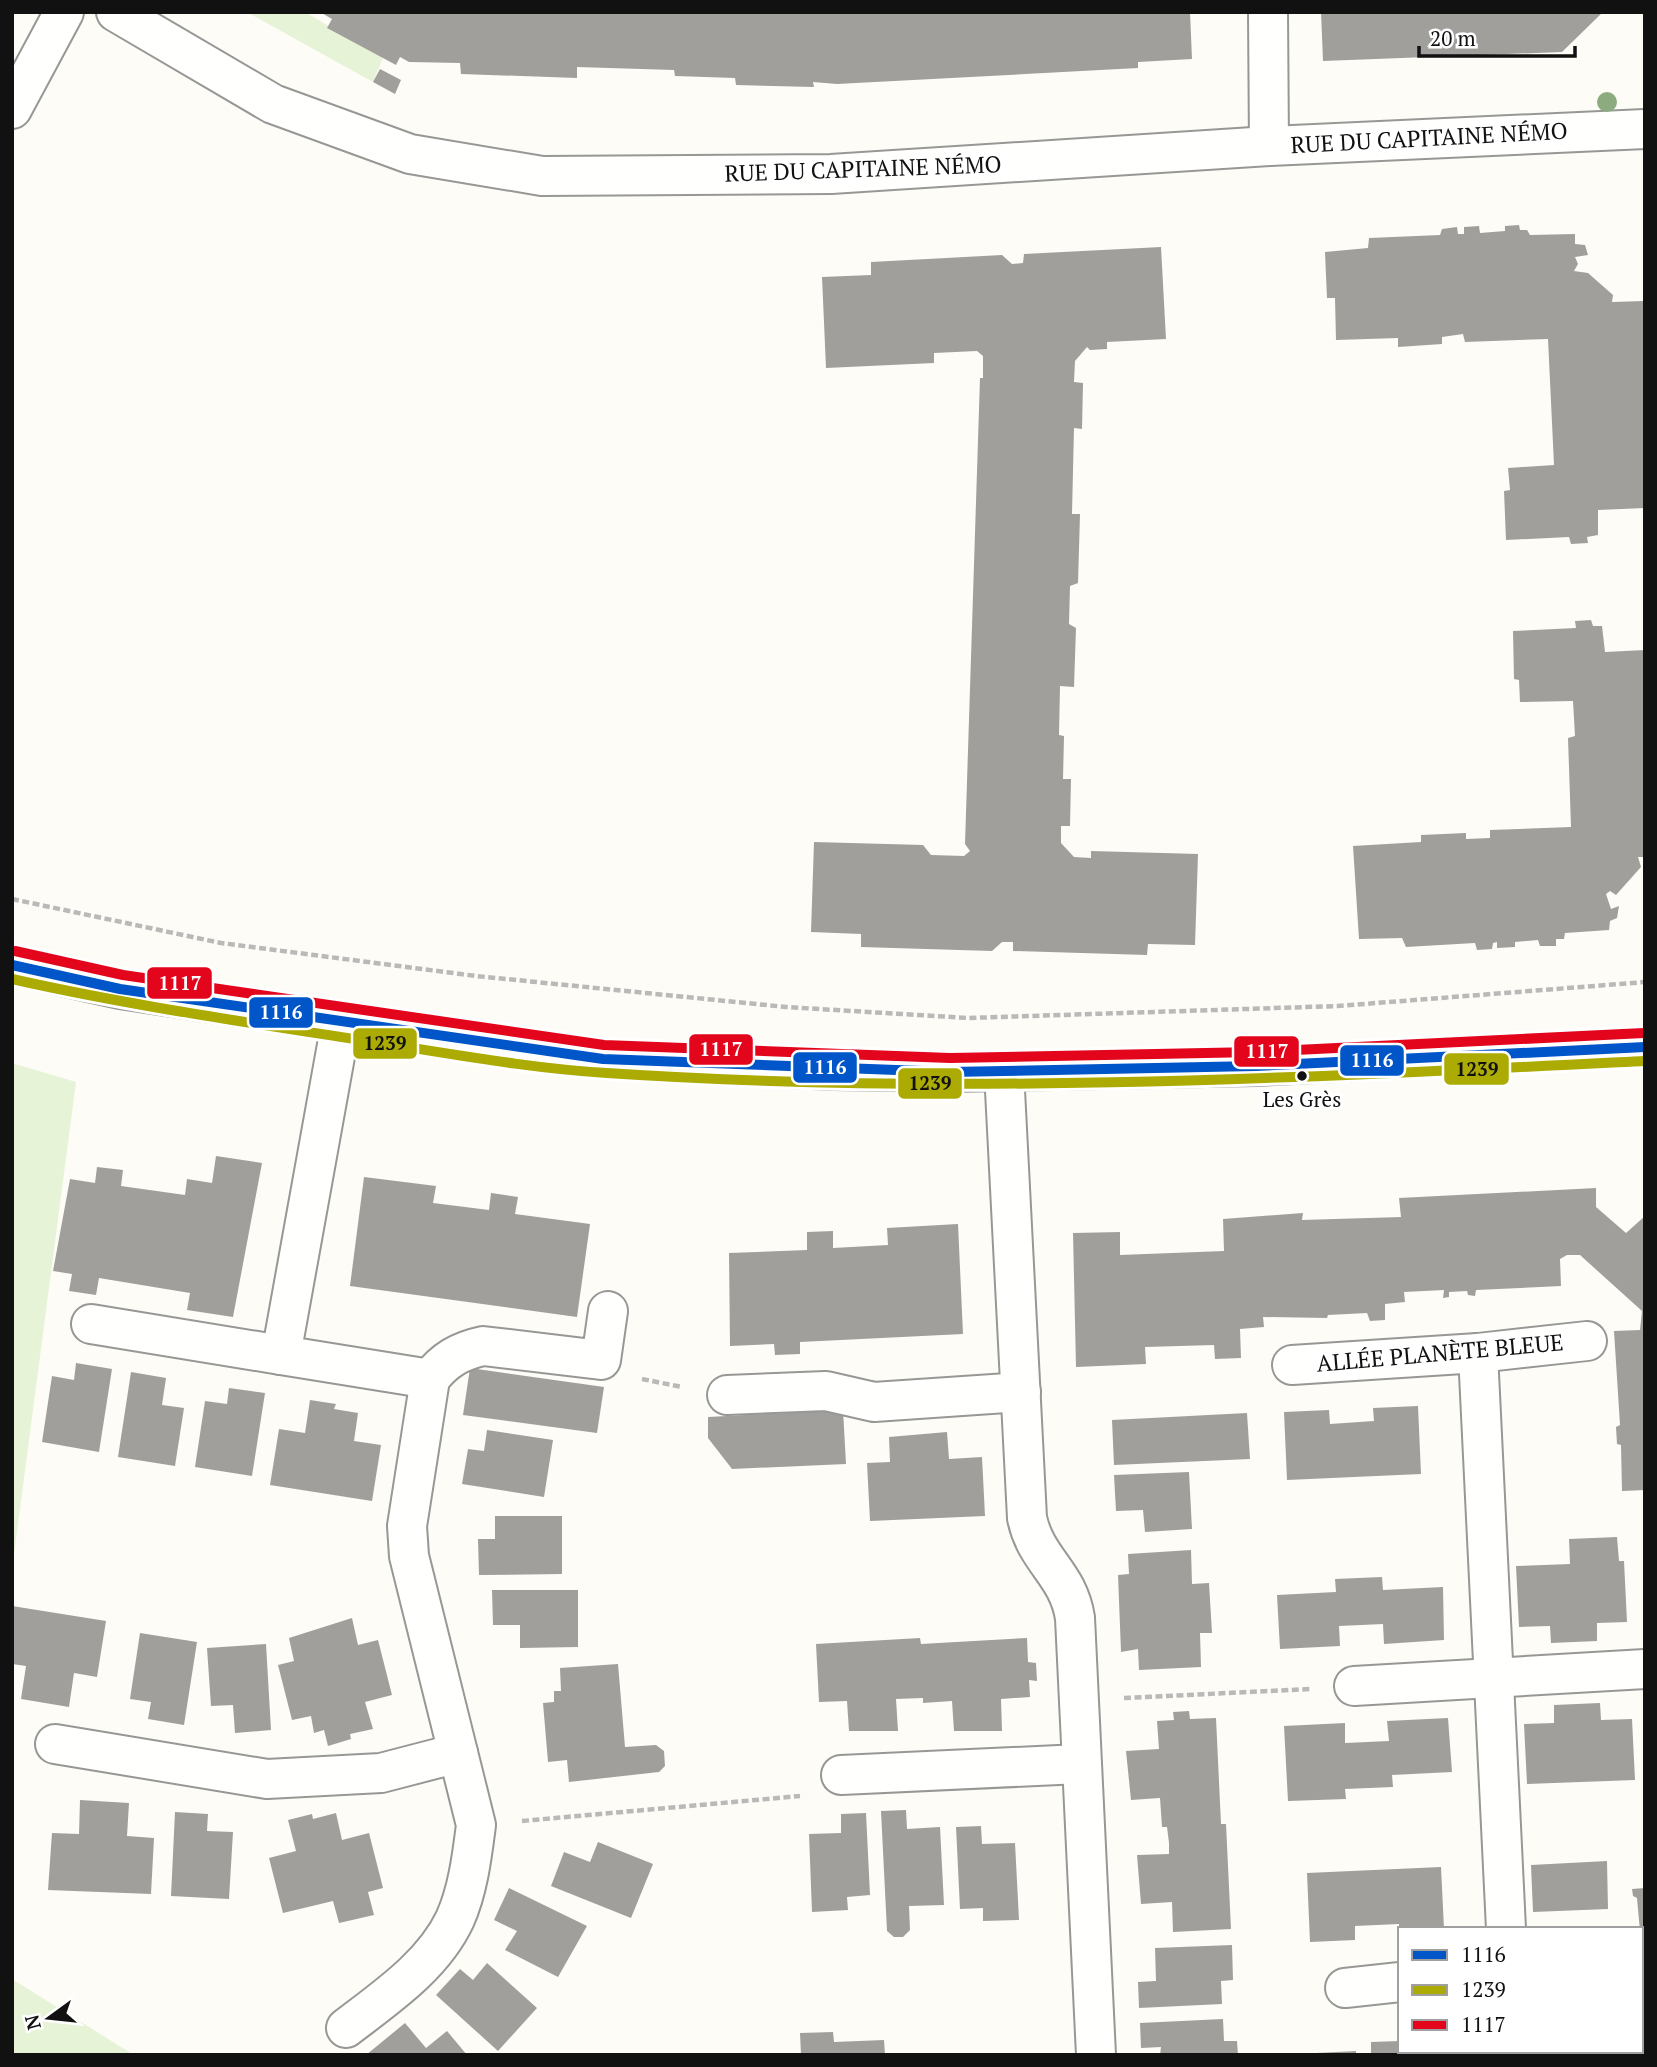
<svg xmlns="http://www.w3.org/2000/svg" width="1657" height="2067" font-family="'PT Serif',serif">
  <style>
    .green { fill: #e7f3d7 }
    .building { fill: #a19f9c }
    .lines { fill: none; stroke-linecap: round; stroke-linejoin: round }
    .minor-casing { stroke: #979795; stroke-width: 42 }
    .path { stroke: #b9b9b8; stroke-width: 4.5; stroke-dasharray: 7 3.5; stroke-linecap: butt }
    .minor { stroke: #fffffe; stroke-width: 38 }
    .bus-1-casing { stroke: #fff; stroke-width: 16 }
    .bus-2-casing { stroke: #fff; stroke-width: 16 }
    .bus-3-casing { stroke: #fff; stroke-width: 16 }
    .bus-1 { stroke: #0055c8; stroke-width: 10 }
    .bus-2 { stroke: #abab03; stroke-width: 10 }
    .bus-3 { stroke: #e3051c; stroke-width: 10 }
    .tree { fill: #8cac80 }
    .bus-dot { fill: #111; stroke: #fff; stroke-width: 2.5 }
    .labels { text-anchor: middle; stroke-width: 7; stroke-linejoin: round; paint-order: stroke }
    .bus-label { font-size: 21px; fill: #111; stroke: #fff }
    .street-label { font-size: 23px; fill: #111; stroke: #fff }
    .line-badge { stroke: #fff; stroke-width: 2.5 }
    .badge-label { font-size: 19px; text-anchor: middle; font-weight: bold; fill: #fff }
    .pale-badge-label { font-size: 19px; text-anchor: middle; font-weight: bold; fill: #111 }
  </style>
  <rect width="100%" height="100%" fill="#fdfcf7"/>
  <g class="green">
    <polygon points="247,12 305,12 383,58 373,82"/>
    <polygon points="12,1063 76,1082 12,1570"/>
    <polygon points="12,1979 134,2055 12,2055"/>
  </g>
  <g class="building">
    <polygon points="320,12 1190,12 1192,59 1138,62 1138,68 837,84 813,82 814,87 736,85 735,78 675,76 674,70 577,67 577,78 461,74 460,63 409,62 400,57 396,65 327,28 332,19"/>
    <polygon points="1321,12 1603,12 1562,52 1323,61"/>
    <polygon points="380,69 401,80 395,94 373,82"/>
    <polygon points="1519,225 1520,230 1527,230 1530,235 1575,234 1575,244 1585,245 1588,255 1575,257 1578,264 1574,271 1588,273 1613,295 1612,302 1645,301 1645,508 1598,510 1598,535 1587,537 1588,543 1571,544 1569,537 1506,540 1504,491 1510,490 1508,468 1554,465 1548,339 1465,342 1463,334 1442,337 1442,344 1398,347 1398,338 1336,340 1335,298 1327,298 1325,252 1368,248 1369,238 1440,235 1442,229 1457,227 1458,234 1464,234 1464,227 1479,226 1480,233 1505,231 1505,226"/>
    <polygon points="1161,247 1166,339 1107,342 1107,349 1090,350 1087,347 1075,361 1074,382 1083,383 1082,429 1074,428 1072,514 1080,514 1078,583 1070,586 1069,624 1076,628 1074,687 1060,686 1059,735 1064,736 1063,779 1071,779 1070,826 1061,826 1061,843 1074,857 1091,858 1091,851 1198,854 1195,945 1148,944 1147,955 1013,951 1013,942 1002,942 992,951 861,947 861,934 811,932 814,842 923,845 931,855 964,856 970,851 965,844 980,378 983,378 983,356 977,351 934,353 934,363 826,368 822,277 871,275 871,262 1002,255 1012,264 1023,263 1024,254"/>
    <polygon points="1591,620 1593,626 1602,626 1605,652 1645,650 1645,857 1638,857 1641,867 1616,895 1610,891 1606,894 1611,909 1619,906 1617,918 1610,921 1609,930 1565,933 1564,939 1556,939 1556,946 1540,946 1538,940 1515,942 1515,947 1497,948 1497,942 1493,943 1492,949 1477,950 1475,943 1406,947 1402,938 1359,939 1353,846 1421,842 1421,835 1466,833 1466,839 1490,838 1490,830 1571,827 1568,738 1575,736 1573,701 1520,702 1519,680 1514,679 1513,631 1576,628 1575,621"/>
    <polygon points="216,1156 262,1163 233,1317 187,1310 190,1293 99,1278 96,1295 69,1291 72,1274 53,1271 70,1179 95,1183 97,1167 123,1170 121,1186 185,1195 187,1179 212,1183"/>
    <polygon points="364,1177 436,1186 433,1203 489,1210 491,1193 518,1197 515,1214 590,1224 577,1317 350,1286"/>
    <polygon points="1596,1188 1596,1207 1626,1233 1645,1216 1645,1490 1622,1491 1621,1445 1617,1444 1616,1427 1620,1425 1614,1331 1640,1330 1642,1311 1580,1255 1567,1255 1560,1259 1561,1286 1476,1290 1475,1296 1468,1295 1467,1291 1449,1292 1449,1297 1443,1298 1444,1290 1404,1292 1405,1302 1385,1304 1385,1320 1370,1321 1367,1313 1328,1315 1327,1318 1263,1317 1264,1327 1240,1329 1241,1358 1215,1359 1214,1345 1145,1347 1146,1364 1076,1367 1073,1233 1120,1232 1120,1255 1224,1251 1223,1219 1303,1213 1302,1220 1401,1217 1399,1198"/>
    <polygon points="958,1224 963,1334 800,1342 800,1354 775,1355 774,1344 730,1346 729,1253 807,1250 807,1232 833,1231 833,1248 888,1245 887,1228"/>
    <polygon points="76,1363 112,1369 99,1452 42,1442 52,1376 74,1380"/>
    <polygon points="470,1368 604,1387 597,1433 463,1415"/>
    <polygon points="131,1372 166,1378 162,1405 184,1408 175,1466 118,1457"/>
    <polygon points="229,1388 265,1393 252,1476 195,1467 205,1401 227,1404"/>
    <polygon points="310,1400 336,1404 334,1409 358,1413 354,1441 381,1445 372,1501 270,1485 279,1429 305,1433"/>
    <polygon points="1418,1406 1421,1474 1287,1480 1284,1412 1329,1410 1330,1424 1374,1421 1373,1408"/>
    <polygon points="843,1410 846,1464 732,1469 708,1438 708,1417"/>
    <polygon points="1247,1413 1250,1459 1114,1465 1112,1420"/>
    <polygon points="487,1430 553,1440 544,1497 462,1484 468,1449 484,1451"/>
    <polygon points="947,1432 949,1459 982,1457 985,1516 870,1521 867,1463 890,1462 889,1437"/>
    <polygon points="1189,1472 1192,1529 1145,1532 1143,1510 1116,1511 1114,1475"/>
    <polygon points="495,1516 562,1516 562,1574 479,1575 478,1539 495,1539"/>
    <polygon points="1617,1537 1619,1561 1624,1561 1627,1622 1597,1623 1597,1641 1551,1643 1550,1626 1519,1627 1516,1566 1570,1564 1569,1539"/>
    <polygon points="1191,1550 1192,1584 1209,1583 1212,1633 1200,1633 1201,1667 1139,1670 1138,1649 1121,1652 1118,1575 1129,1574 1128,1554"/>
    <polygon points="1382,1577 1383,1590 1443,1587 1444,1640 1384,1644 1383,1624 1339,1626 1340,1646 1280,1649 1277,1595 1336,1592 1335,1579"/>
    <polygon points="492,1590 578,1590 578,1647 520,1648 520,1625 493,1625"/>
    <polygon points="12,1606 106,1621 97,1677 74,1673 69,1707 21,1699 26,1666 12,1664"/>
    <polygon points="352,1618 358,1645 378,1640 392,1695 365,1702 373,1729 350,1734 351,1739 328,1746 324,1730 314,1733 311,1716 292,1720 278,1665 294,1661 289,1638"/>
    <polygon points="140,1633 197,1642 184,1725 148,1719 151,1702 130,1699"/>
    <polygon points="920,1638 921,1644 1027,1638 1028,1662 1036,1663 1037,1681 1029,1680 1030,1697 1001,1699 1002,1731 954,1731 952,1701 923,1703 923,1698 896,1699 898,1731 849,1731 847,1701 819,1702 816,1644"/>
    <polygon points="266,1644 271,1730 235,1733 233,1705 211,1706 207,1648"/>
    <polygon points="618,1664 625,1747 656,1745 664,1751 665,1766 659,1772 569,1782 567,1760 548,1762 543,1703 554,1702 554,1691 561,1691 560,1668"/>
    <polygon points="1600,1703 1601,1720 1632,1719 1635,1780 1527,1784 1524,1724 1554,1723 1554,1705"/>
    <polygon points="1189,1711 1190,1719 1216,1718 1221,1824 1226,1824 1231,1929 1173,1932 1172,1902 1141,1904 1137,1855 1169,1854 1169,1843 1167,1827 1162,1827 1160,1798 1131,1800 1126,1751 1159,1749 1157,1721 1174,1720 1173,1712"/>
    <polygon points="1448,1718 1452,1772 1392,1775 1393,1787 1345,1789 1346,1799 1288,1801 1284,1726 1345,1723 1345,1743 1389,1741 1387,1721"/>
    <polygon points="80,1800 129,1803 127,1836 154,1838 151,1894 48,1890 52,1833 79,1834"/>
    <polygon points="906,1810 907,1829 940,1827 944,1905 909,1906 910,1930 903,1937 894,1937 887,1931 881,1811"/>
    <polygon points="175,1812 208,1814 207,1831 233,1832 229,1899 171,1896"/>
    <polygon points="336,1813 342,1840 369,1833 383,1888 368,1892 374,1915 339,1923 333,1901 283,1913 269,1858 296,1851 288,1820 312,1814 313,1819"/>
    <polygon points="866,1813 870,1895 847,1897 848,1910 812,1912 809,1834 841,1833 841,1814"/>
    <polygon points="981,1826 982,1844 1015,1843 1019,1920 983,1921 983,1908 960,1909 956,1827"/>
    <polygon points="598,1842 653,1864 631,1918 551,1886 564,1852 590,1862"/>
    <polygon points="1607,1861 1608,1909 1533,1912 1531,1865"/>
    <polygon points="1441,1867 1444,1929 1399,1929 1399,1924 1355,1926 1355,1940 1310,1942 1307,1873"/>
    <polygon points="509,1888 587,1926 558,1977 505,1950 517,1931 494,1920"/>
    <polygon points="1645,1888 1645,1943 1641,1942 1637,1898 1633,1896 1632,1889"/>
    <polygon points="1232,1945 1233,1980 1221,1981 1222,2004 1139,2008 1138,1982 1156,1981 1155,1948"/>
    <polygon points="487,1963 537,2008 498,2051 436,1995 460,1969 473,1980"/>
    <rect x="1641" y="1975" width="4" height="51"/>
    <polygon points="1223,2019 1224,2041 1237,2041 1238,2055 1160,2055 1161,2047 1141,2048 1140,2023"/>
    <polygon points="405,2023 426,2048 447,2031 467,2055 366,2055"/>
    <polygon points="833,2032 834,2042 884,2040 885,2055 801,2055 800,2033"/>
    <polygon points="1400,2041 1400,2051 1427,2051 1427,2055 1371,2055 1371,2042"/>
    <polygon points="1356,2051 1356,2055 1316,2055 1316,2053"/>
    <rect x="1487" y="2051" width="47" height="4"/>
  </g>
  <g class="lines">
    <g class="minor-casing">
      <g id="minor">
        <polyline points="116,12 273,104 410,154 542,176 831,174 1269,146 1645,129"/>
        <polyline points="1268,12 1269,146"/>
        <polyline points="12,109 64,12"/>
        <polyline points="12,965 120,989 462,1041 603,1059 833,1070 950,1072 1256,1066 1645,1047"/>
        <path d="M341,1023L281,1355L430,1379L407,1526L409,1556L476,1825C472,1856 468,1890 455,1919C433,1966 385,1998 346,2028"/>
        <path d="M1004,1071L1027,1518C1036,1561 1068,1573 1075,1618L1096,2055"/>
        <polyline points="91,1324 281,1355"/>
        <polyline points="1478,1353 1506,1929"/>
        <polyline points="1292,1365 1478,1353 1587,1341"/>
        <path d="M430,1379C444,1360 460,1351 483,1346L601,1360L608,1311"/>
        <polyline points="727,1395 826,1391 874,1402 1021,1392"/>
        <polyline points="1354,1686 1645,1669"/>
        <polyline points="55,1744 267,1779 381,1773 458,1753"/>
        <polyline points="841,1775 1080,1764"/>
        <polyline points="1345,1988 1400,1982"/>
        <polyline points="1592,2051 1592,2055"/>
      </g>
    </g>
    <g class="path">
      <polyline points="12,899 221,943 476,976 786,1007 968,1018 1338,1006 1645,982"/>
      <polyline points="642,1379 682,1387"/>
      <polyline points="1124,1698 1311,1689"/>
      <polyline points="522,1821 800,1796"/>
    </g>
    <use href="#minor" class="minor"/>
    <g class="bus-1-casing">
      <polyline id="bus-1" points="12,965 120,989 603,1059 950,1072 1256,1066 1645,1047"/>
    </g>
    <g class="bus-2-casing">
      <path id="bus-2" d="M12,979C128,1005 244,1022 361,1040C442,1052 525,1068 607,1073C953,1096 1298,1078 1645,1061"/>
    </g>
    <g class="bus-3-casing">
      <polyline id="bus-3" points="15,951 123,975 604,1045 950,1058 1256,1052 1644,1033"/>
    </g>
    <use href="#bus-1" class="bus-1"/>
    <use href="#bus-2" class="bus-2"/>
    <use href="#bus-3" class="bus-3"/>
  </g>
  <circle class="tree" cx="1607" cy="102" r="10"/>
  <circle class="bus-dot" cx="1302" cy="1076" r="6"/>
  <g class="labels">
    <g class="bus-label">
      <text x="1302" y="1107">Les Grès</text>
    </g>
    <g class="street-label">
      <text transform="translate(1429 138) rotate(-3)" y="8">RUE DU CAPITAINE NÉMO</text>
      <text transform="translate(863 169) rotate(-2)" y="8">RUE DU CAPITAINE NÉMO</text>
      <text transform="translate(1440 1353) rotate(-5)" y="8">ALLÉE PLANÈTE BLEUE</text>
    </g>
  </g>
  <g class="line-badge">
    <rect x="146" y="966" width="67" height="34" rx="7" fill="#e3051c"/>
    <rect x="248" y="996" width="66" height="33" rx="7" fill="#0055c8"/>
    <rect x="352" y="1027" width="66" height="33" rx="7" fill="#abab03"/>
    <rect x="688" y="1033" width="66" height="33" rx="7" fill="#e3051c"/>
    <rect x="1233" y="1035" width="67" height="33" rx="7" fill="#e3051c"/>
    <rect x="1339" y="1044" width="66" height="33" rx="7" fill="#0055c8"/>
    <rect x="792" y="1051" width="66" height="33" rx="7" fill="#0055c8"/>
    <rect x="1443" y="1052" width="67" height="34" rx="7" fill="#abab03"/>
    <rect x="897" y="1067" width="66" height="33" rx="7" fill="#abab03"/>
  </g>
  <g class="badge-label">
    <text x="180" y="990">1117</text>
    <text x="281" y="1019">1116</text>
    <text x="721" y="1056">1117</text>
    <text x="1267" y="1058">1117</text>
    <text x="1372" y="1067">1116</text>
    <text x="825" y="1074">1116</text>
  </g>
  <g class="pale-badge-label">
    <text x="385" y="1050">1239</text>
    <text x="1477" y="1076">1239</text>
    <text x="930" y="1090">1239</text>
  </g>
  <rect width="1657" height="2067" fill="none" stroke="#111111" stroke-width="28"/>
  <rect x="1398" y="1927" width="245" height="126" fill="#ffffff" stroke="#a0a0a0" stroke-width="2"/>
  <rect x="1412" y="1950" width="35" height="10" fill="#0055c8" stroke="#a0a0a0" stroke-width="2"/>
  <text x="1461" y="1962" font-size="21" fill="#111111">1116</text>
  <rect x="1412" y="1985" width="35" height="10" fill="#abab03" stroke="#a0a0a0" stroke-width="2"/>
  <text x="1461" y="1997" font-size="21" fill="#111111">1239</text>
  <rect x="1412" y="2020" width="35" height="10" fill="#e3051c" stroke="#a0a0a0" stroke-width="2"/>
  <text x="1461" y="2032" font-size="21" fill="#111111">1117</text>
  <g transform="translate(49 2018) rotate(255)" stroke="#ffffff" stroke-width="5" paint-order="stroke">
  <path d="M0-5L12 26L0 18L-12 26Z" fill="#111111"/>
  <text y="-10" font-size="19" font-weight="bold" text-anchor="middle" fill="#111111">N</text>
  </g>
  <path d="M1419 46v10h156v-10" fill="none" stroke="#111111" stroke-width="3.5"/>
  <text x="1430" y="46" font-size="21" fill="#111111" stroke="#ffffff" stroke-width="5" paint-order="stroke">20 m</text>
</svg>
